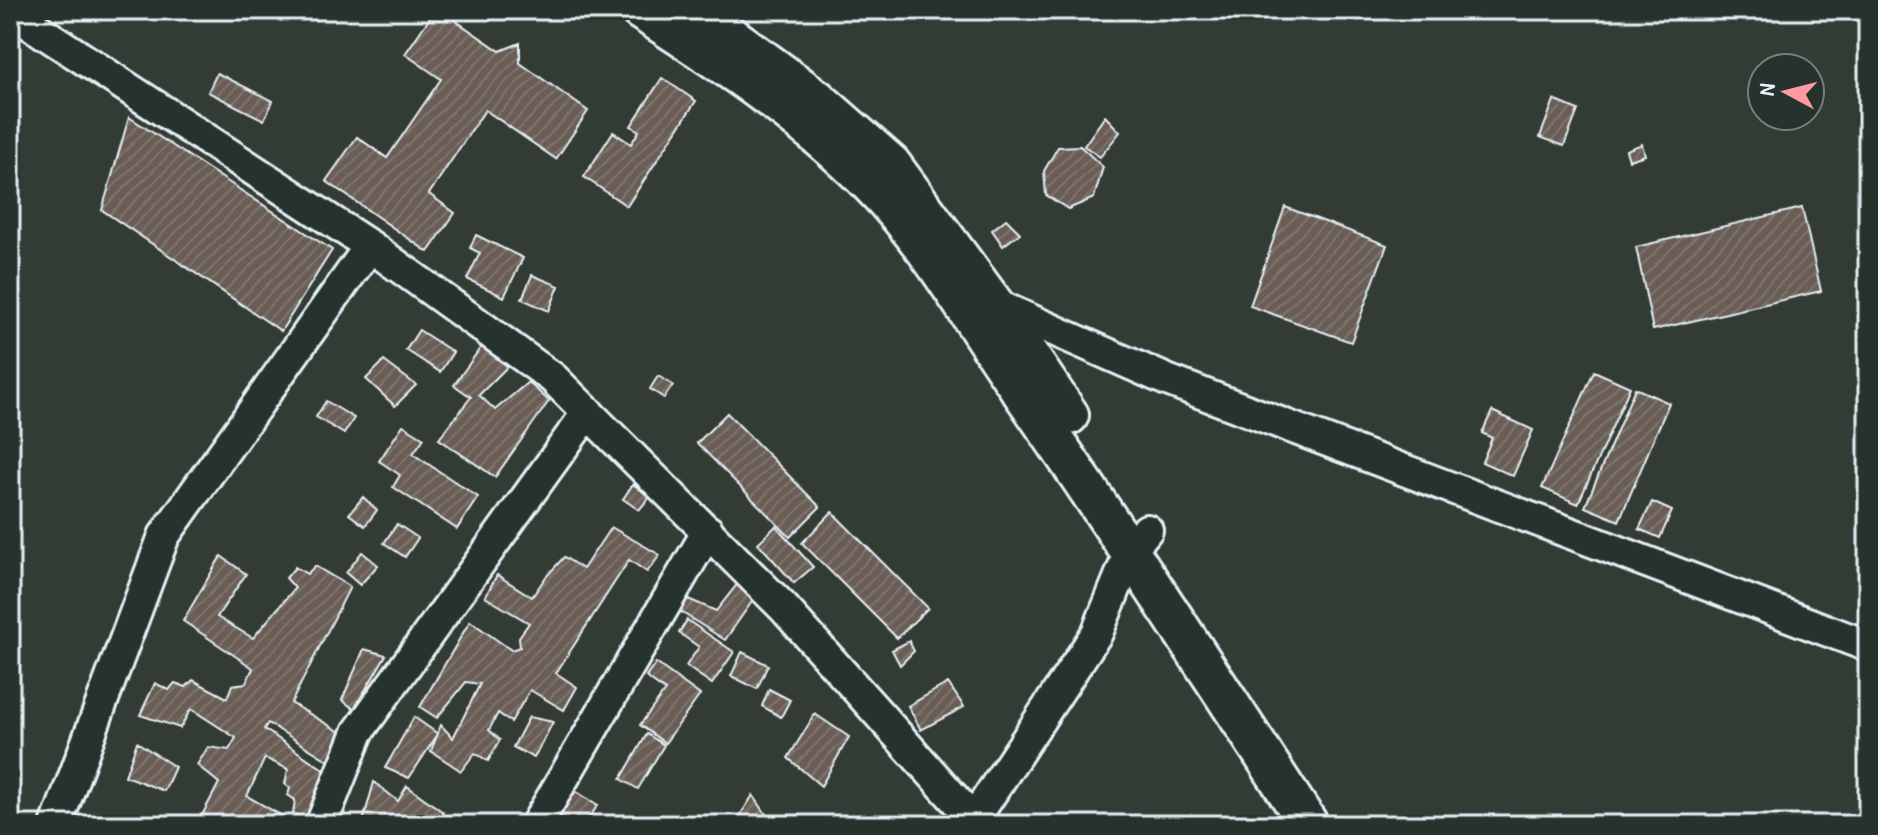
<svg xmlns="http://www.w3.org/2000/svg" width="1878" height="835" font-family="'Patrick Hand',sans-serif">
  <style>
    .building { fill: url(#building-hatch); stroke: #e8f1f8; stroke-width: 2 }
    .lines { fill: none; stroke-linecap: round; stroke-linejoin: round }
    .minor-casing { stroke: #e8f1f8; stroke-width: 36 }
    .tertiary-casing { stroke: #e8f1f8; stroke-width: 44 }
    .minor { stroke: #26332d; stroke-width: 30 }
    .tertiary { stroke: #26332d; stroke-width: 38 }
  </style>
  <defs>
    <pattern id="building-hatch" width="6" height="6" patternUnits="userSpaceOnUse" patternTransform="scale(2)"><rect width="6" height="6" fill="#695d55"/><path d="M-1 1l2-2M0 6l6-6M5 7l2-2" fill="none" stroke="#7e756e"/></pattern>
  </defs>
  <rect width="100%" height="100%" fill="#333b35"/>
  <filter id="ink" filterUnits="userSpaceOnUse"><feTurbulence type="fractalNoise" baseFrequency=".0125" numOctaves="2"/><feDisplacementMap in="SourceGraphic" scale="16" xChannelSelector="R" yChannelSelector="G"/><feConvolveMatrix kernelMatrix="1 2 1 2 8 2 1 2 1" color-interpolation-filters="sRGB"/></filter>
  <g filter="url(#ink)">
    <g class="building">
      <polygon points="435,10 440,10 500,51 520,43 520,63 588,111 556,159 485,110 429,194 455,213 428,252 326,181 357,137 387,158 441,79 405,54"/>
      <polygon points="217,73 273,101 264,120 208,92"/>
      <polygon points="662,78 696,101 627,206 584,177 613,132 631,144 639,131 631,126"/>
      <polygon points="1554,100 1578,110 1564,146 1540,137"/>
      <polygon points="1105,116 1120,132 1100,157 1084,146"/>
      <polygon points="129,117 332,250 281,331 102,210"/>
      <polygon points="1642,144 1645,155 1629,160 1626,150"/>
      <polygon points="1080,146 1103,167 1094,198 1068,209 1046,195 1044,171 1058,147"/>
      <polygon points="1285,207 1387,245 1351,342 1250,306"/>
      <polygon points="1802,208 1821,291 1653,330 1636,247"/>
      <polygon points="1006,219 1020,233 1003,246 992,230"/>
      <polygon points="476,235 523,258 504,297 467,279 480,253 470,248"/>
      <polygon points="532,275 559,286 549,311 522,299"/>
      <polygon points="419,330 453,352 440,372 406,350"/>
      <polygon points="484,343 510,364 479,395 495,410 528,382 549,401 495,477 439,439 471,397 454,385"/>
      <polygon points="384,361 416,385 395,406 366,379"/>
      <polygon points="1594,371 1630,387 1578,504 1542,488"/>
      <polygon points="658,376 673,385 664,398 650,389"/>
      <polygon points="1635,388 1669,403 1619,521 1585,507"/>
      <polygon points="326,401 354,418 344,434 316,417"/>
      <polygon points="1492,411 1533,430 1513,476 1482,462 1492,438 1482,433"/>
      <polygon points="727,413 820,507 790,537 697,443"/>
      <polygon points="403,425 424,438 413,454 478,497 457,529 393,487 400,475 379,461"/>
      <polygon points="633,484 650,497 639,510 623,499"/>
      <polygon points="363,497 377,510 365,526 349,514"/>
      <polygon points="1652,502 1672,511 1660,538 1639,529"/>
      <polygon points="832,512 928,608 897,638 802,543"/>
      <polygon points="397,524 418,538 405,557 384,543"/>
      <polygon points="776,526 813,567 794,583 758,543"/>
      <polygon points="611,527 660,555 647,572 629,560 556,673 577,687 564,710 530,690 511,722 498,713 489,730 500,740 488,761 475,753 461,771 431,751 441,725 453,738 480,684 466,682 437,718 420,707 470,621 511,650 520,647 519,637 529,623 485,597 497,575 532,597 545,578 564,557 583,569"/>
      <polygon points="362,552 378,565 360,585 346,573"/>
      <polygon points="221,556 246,574 217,617 253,638 295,588 286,578 295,567 307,574 315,566 350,587 291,703 342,733 329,761 268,723 264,729 326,771 309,821 293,814 295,800 288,795 290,788 285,784 288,769 265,758 247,796 298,825 197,825 219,783 197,765 208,747 229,750 236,738 191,709 180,728 140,715 155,683 169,690 175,683 186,687 193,680 227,698 232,685 246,683 253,668 183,621"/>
      <polygon points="739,582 756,596 725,640 673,607 681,596 716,611"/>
      <polygon points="687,620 734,652 712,684 686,666 699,647 679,633"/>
      <polygon points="909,641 914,651 900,665 892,650"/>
      <polygon points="364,649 386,655 354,709 342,700"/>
      <polygon points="742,652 768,665 757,689 731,676"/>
      <polygon points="656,663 700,695 665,743 640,725 665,691 646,677"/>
      <polygon points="948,683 964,707 921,730 908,706"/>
      <polygon points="769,689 790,700 781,717 762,706"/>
      <polygon points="815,714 849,737 821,786 788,758"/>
      <polygon points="414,717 438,734 409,778 385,768"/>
      <polygon points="529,717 553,722 534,758 513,747"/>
      <polygon points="647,734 664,745 638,789 621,779"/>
      <polygon points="137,742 175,767 164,791 125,776"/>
      <polygon points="374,782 398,801 407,786 443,812 435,825 418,825 415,822 414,825 362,825"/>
      <polygon points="572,789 598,805 584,825 562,825 554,820"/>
      <polygon points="753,795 768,817 763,825 734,825"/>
    </g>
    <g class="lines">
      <g class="minor-casing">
        <g id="minor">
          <polyline points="10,11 370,246 553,378 783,607 978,825"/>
          <polyline points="994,304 1167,380 1868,646"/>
          <polyline points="56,825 164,536 370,246"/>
          <polyline points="321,825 358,732 588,412"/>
          <polyline points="536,825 708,531"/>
          <polyline points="970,825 1097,633 1131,550 1147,530"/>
        </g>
      </g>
      <g class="tertiary-casing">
        <g id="tertiary">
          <path d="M640,10C721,62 803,116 871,185C928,242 968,315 1014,381C1115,527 1212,676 1309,825"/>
          <polyline points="690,10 731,36 817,99 891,164 994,304 1069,415"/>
        </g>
      </g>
      <use href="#minor" class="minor"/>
      <use href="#tertiary" class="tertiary"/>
    </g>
  </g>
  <rect width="1878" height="835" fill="none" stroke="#26332d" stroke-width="40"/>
  <rect x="20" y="20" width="1838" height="795" fill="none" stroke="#e8f1f8" stroke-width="3" filter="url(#ink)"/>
  <g transform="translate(1786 92) rotate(277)"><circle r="38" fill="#26332d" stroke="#747f7e" stroke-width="2"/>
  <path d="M0-6L14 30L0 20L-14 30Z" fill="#ff9aa2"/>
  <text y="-12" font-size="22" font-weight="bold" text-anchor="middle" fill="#e8f1f8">N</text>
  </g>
</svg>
